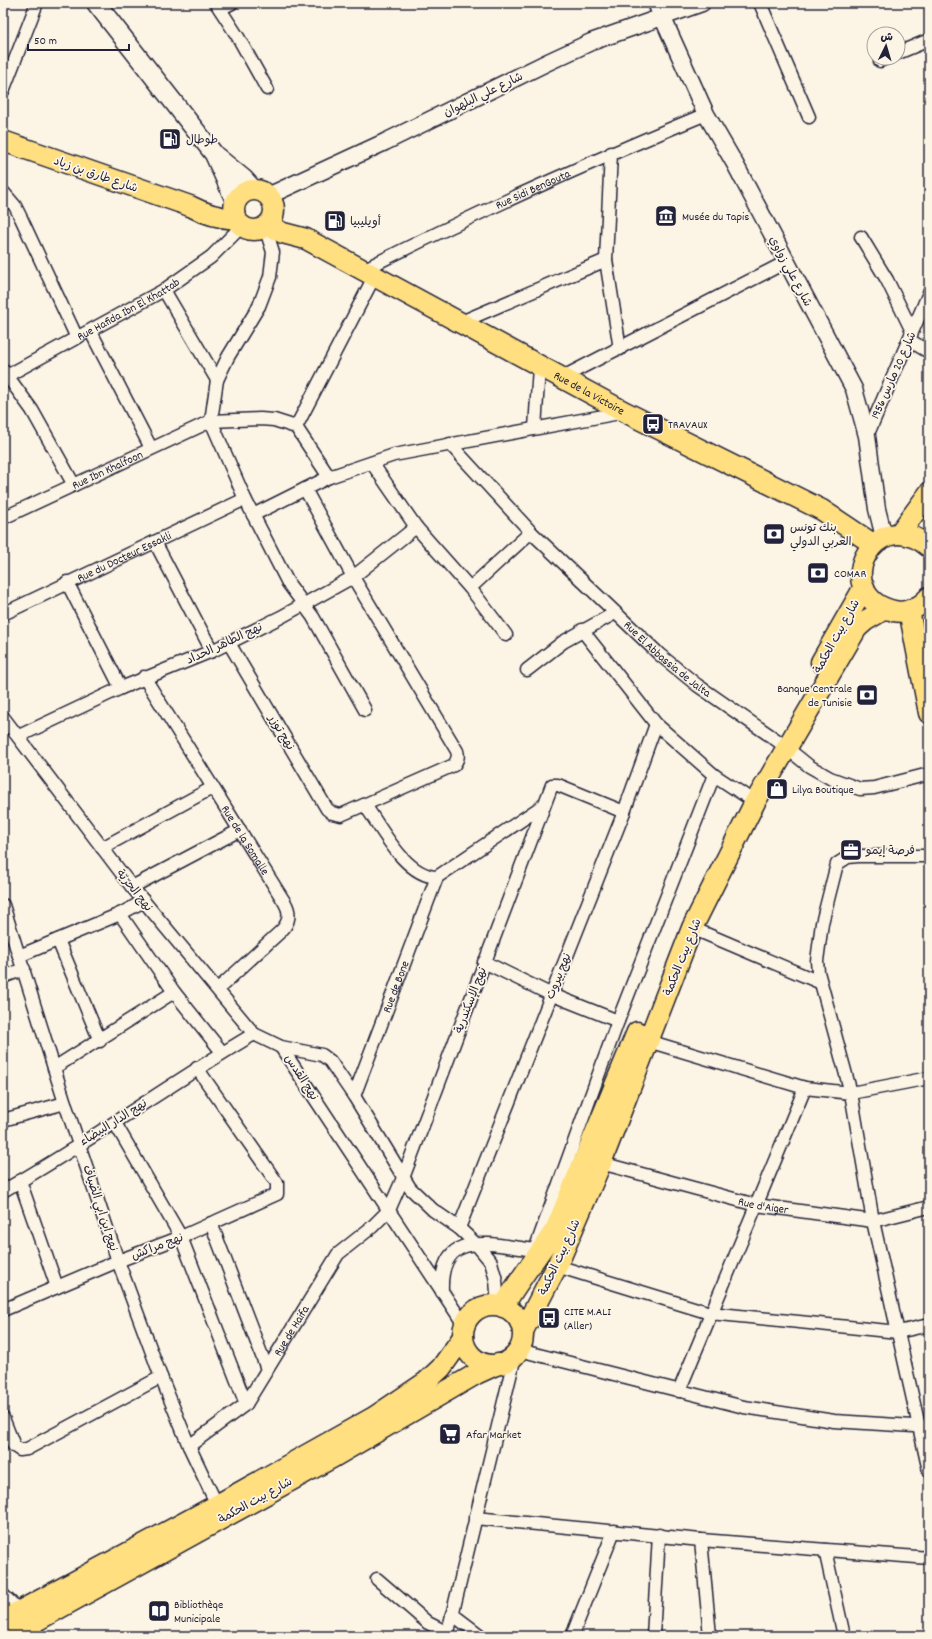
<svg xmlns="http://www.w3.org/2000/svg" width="932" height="1639" font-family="Dekko,'Playpen Sans Arabic',sans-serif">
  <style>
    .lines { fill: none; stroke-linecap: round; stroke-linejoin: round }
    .minor-casing { stroke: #22223b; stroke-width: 15 }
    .tertiary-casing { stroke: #22223b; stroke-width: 19 }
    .secondary-casing { stroke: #22223b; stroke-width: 21 }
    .primary-casing { stroke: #22223b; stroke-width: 23 }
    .minor { stroke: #fcf5e5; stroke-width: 12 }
    .tertiary { stroke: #fcf5e5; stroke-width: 16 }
    .secondary { stroke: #fcf5e5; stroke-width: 18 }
    .primary { stroke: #ffdf80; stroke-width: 20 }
    .labels { text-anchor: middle; stroke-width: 3.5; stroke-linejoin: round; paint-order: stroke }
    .street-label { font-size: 12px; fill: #22223b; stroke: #fcf5e5 }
    .poi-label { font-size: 12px; fill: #22223b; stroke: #fcf5e5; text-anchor: start }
  </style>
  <rect width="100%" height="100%" fill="#fcf5e5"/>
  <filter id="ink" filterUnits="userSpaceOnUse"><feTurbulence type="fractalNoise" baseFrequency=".025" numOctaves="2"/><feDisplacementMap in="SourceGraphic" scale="8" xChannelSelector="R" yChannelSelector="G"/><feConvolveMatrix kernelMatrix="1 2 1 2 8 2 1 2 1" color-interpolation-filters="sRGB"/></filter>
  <g filter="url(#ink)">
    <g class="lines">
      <g class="minor-casing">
        <g id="minor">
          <polyline points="216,3 238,37 267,89"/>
          <polyline points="760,3 809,117"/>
          <polyline points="220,9 232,3"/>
          <polyline points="898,53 929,40"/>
          <polyline points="880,61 886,58"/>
          <polyline points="3,91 37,3"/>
          <polyline points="611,153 606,260 620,349"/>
          <polyline points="3,192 15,206 21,218 77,338"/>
          <polyline points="265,227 273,252 270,277 259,306 228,357 217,380 211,421 245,499 288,583 313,617 365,710"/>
          <polyline points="861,237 887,280 912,331"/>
          <path id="s1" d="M363,270C475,213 590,162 706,114"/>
          <polyline points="164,290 217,380"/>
          <polyline points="459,323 606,260"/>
          <polyline points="91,332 151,448"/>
          <polyline points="909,340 929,352"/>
          <polyline points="3,370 32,410 74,485"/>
          <path id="s2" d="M3,378L164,290L211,257L242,226"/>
          <polyline points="561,378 786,262"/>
          <polyline points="535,428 539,367"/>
          <polyline points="867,436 929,293"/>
          <path id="s3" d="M450,444L531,532L660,655L697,685L778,741L809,766L830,778L860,789L874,788L929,774"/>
          <polyline points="372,463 416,527 470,588 506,635"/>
          <polyline points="329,477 296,427 374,277"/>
          <polyline points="253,515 329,477 394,455 625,412"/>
          <path id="s4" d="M3,518L211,421L260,419L274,420L296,427"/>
          <polyline points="155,542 212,651"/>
          <polyline points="67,582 121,688"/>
          <polyline points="470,588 531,532"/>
          <path id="s5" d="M3,614L245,499"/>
          <polyline points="582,630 656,724 714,775 755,802"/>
          <path d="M229,643L327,809L332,813L341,815L454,765C457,760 459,757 457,751L353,577L305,489"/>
          <polyline points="527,670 563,642 615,613"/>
          <path id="s6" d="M144,677L285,903C291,913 289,923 281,931L218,989"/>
          <polyline points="3,717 132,887 254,1034 281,1047 322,1055 330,1061 354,1096 410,1188 433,1210 459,1228 476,1244 491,1262 496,1280 498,1305"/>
          <polyline points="19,736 121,688 212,651 281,617 353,577 416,527"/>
          <path d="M365,805C382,829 405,876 437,877L544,805"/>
          <polyline points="102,848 212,788"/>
          <polyline points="929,856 858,856 848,857 837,864 822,923 817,961 818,972 851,1093 873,1221 929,1471"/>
          <polyline points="132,887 240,830"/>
          <polyline points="3,905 65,1103 118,1261 161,1377 189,1446 217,1505"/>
          <polyline points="120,914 174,992 222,1052"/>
          <polyline points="692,928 819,982"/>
          <polyline points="58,940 100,1041"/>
          <polyline points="19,956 120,914 144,901"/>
          <polyline points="484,962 550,994 618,1021"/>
          <polyline points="3,977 24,969"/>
          <polyline points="648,1041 805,1088 851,1093 929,1078"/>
          <polyline points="281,1047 465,1326"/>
          <polyline points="54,1068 174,992"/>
          <path id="s7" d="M354,1096L437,877"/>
          <polyline points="3,1120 65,1103"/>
          <polyline points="115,1123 181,1237 246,1404"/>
          <path id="s8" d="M601,1163L756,1205L873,1221L929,1207"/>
          <polyline points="20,1181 57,1287"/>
          <path d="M3,1191C89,1143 169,1084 254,1034"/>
          <polyline points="211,1223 267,1369"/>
          <polyline points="459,1228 624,812 656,724"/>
          <polyline points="536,1247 618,1021 714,775"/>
          <polyline points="557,1266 710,1313 898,1332 929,1325"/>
          <path d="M442,1292C439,1227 491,1245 535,1250"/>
          <polyline points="3,1310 118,1261 181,1237 277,1194 277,1183 197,1068"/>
          <polyline points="519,1350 744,1407 834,1421 929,1427"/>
          <polyline points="679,1391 805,1088"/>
          <polyline points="3,1418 14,1446 20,1450 27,1449 161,1377"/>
          <path id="s9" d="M189,1446L246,1404L338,1254L372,1227L389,1210L403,1178L552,785H558L624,812"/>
          <polyline points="475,1518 701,1540 929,1558"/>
          <polyline points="701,1540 710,1636"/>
          <polyline points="825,1550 844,1636"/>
          <polyline points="377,1579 428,1623 448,1633"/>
          <polyline points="3,1595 20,1611 29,1625 39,1636"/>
          <polyline points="452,1614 481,1636"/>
          <polyline points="447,1636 515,1356"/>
          <polyline points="572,1636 614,1531"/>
          <polyline points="653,1636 659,1535"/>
        </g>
      </g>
      <g class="tertiary-casing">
        <g id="tertiary">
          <polyline points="656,3 706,114 735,164 854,389 867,436 877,509 884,537"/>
          <polyline points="268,196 385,142 548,62 591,42 702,3"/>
        </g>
      </g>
      <g class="secondary-casing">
        <g id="secondary">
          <polyline points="96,3 214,154 236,203"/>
          <polyline points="216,156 244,179 254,190"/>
        </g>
      </g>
      <g class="primary-casing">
        <g id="primary">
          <path d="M3,141L190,206C205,214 219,218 236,219"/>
          <circle cx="254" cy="210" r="20"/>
          <path id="s10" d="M267,225L283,233L306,239L625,412L822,510L873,544"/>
          <polyline points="899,534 929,493"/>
          <path d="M929,547C874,500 827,595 894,611C906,614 921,607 929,597"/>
          <polyline points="909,610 929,713"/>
          <polyline points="821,662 864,587"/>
          <circle cx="493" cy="1335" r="30"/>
          <path d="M503,1307C519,1279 539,1255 556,1228L637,1032"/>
          <polyline points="523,1331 557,1266 601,1163 692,928 755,802 857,628 865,621 885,609"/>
          <polyline points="3,1620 217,1505 374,1417 426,1382 441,1368 463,1337"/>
          <polyline points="12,1636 29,1625 330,1459 476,1374 498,1364"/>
        </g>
      </g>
      <use href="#minor" class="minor"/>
      <use href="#tertiary" class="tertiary"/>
      <use href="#secondary" class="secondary"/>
      <use href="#primary" class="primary"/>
    </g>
  </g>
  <defs>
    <g id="fuel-square" transform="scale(1.15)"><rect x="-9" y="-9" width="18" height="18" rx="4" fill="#22223b" stroke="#fcf5e5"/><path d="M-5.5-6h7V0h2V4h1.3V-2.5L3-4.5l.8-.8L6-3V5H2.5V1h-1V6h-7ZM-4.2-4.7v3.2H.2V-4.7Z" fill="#fff"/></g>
    <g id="museum-square" transform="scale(1.15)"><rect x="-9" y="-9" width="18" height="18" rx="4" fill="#22223b" stroke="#fcf5e5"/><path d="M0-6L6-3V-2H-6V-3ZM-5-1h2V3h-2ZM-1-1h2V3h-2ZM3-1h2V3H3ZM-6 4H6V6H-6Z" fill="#fff"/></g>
    <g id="bus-square" transform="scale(1.15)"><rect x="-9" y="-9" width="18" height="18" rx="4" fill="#22223b" stroke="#fcf5e5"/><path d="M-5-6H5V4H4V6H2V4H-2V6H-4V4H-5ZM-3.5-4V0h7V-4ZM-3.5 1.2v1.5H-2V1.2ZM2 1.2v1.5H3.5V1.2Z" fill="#fff"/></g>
    <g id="bank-square" transform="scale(1.15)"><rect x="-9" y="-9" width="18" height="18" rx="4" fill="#22223b" stroke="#fcf5e5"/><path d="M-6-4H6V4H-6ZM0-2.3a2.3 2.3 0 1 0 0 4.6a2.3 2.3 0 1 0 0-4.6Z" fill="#fff"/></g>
    <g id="shop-square" transform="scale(1.15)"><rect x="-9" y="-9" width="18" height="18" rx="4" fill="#22223b" stroke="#fcf5e5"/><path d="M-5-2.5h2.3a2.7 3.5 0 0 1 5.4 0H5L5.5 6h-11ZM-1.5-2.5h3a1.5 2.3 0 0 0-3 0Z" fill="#fff"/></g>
    <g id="office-square" transform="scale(1.15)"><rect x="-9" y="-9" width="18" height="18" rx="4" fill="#22223b" stroke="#fcf5e5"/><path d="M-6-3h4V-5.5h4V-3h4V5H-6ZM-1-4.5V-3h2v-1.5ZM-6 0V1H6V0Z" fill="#fff"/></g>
    <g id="supermarket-square" transform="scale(1.15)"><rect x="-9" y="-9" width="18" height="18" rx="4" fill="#22223b" stroke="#fcf5e5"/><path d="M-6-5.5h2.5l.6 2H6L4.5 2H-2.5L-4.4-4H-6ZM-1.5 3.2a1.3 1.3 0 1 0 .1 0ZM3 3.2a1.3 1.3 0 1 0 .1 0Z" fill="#fff"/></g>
    <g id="library-square" transform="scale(1.15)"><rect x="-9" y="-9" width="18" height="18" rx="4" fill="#22223b" stroke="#fcf5e5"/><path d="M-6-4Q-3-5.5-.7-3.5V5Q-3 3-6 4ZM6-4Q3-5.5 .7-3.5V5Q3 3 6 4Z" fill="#fff"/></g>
  </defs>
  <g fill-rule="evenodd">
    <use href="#fuel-square" x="170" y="139"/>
    <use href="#museum-square" x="666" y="216"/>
    <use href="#fuel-square" x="335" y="221"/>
    <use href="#bus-square" x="653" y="424"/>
    <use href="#bank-square" x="774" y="534"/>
    <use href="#bank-square" x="818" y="573"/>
    <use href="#bank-square" x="867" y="695"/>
    <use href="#shop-square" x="777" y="789"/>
    <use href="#office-square" x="851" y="850"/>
    <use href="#bus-square" x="549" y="1318"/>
    <use href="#supermarket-square" x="450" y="1434"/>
    <use href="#library-square" x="159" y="1611"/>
  </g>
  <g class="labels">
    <g class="street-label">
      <text transform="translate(483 94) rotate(-26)" y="4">شارع علي البلهوان</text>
      <text transform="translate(96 174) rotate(19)" y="4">شارع طارق بن زياد</text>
      <text dy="4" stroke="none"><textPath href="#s1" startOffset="188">Rue Sidi BenGouta</textPath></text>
      <text transform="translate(791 271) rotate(62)" y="4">شارع علي زواوي</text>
      <text dy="4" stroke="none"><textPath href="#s2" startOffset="143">Rue Hafida Ibn El Khattab</textPath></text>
      <text transform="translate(893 375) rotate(-66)" y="4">شارع 20 مارس 1956</text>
      <text dy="4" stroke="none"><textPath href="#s10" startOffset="364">Rue de la Victoire</textPath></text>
      <text dy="4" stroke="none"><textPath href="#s4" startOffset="115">Rue Ibn Khalfoon</textPath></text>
      <text dy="4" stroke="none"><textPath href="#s5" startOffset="134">Rue du Docteur Essakli</textPath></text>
      <text transform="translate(836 636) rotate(-61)" y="4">شارع بيت الحكمة</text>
      <text transform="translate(224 643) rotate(-25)" y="4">نهج الطاهر الحداد</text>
      <text dy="4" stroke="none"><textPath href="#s3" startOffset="306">Rue El Abbassia de Jalta</textPath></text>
      <text transform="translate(282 732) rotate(59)" y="4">نهج توزر</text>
      <text dy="4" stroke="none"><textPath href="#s6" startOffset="192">Rue de la Somalle</textPath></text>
      <text transform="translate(135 890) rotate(51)" y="4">نهج الحرّيّة</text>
      <text transform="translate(682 957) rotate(-68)" y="4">شارع بيت الحكمة</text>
      <text transform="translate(558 976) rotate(-68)" y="4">نهج بيروت</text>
      <text dy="4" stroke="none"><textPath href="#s7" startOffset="117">Rue de Bone</textPath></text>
      <text transform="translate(470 1000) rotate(-69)" y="4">نهج الإسكندرية</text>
      <text transform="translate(302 1077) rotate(57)" y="4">نهج القدس</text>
      <text transform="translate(113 1122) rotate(-32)" y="4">نهج الدار البيضاء</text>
      <text dy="4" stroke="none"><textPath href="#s8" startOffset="168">Rue d'Aiger</textPath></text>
      <text transform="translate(101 1208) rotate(72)" y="4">نهج ابن ابي الضياف</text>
      <text transform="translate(157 1246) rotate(-21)" y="4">نهج مراكش</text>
      <text transform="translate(559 1257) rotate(-65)" y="4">شارع بيت الحكمة</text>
      <text dy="4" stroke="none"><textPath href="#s9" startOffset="157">Rue de Haifa</textPath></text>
      <text transform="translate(255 1500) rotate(-29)" y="4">شارع بيت الحكمة</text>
    </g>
    <g class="poi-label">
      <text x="186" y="143">طوطال</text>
      <text x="682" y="220">Musée du Tapis</text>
      <text x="350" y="225">أويليبيا</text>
      <text x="668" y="428">TRAVAUX</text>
      <text x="790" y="531">بنك تونس<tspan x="790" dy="14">العربي الدولي</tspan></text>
      <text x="834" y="577">COMAR</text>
      <text x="852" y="692" text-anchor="end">Banque Centrale<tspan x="852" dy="14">de Tunisie</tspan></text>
      <text x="792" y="793">Lilya Boutique</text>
      <text x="866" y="854">فرصة إيمو</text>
      <text x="564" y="1315">CITE M.ALI<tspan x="564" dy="14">(Aller)</tspan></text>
      <text x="466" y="1438">Afar Market</text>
      <text x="174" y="1608">Bibliothèqe<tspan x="174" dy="14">Municipale</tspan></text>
    </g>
  </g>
  <rect width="932" height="1639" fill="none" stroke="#fcf5e5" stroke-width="16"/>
  <rect x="8" y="8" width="916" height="1623" fill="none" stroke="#22223b" stroke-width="1.5" filter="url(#ink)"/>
  <g transform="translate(886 46) rotate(5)"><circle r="19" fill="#fcf5e5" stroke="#a5a1a1"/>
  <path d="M0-3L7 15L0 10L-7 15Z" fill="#22223b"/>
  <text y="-6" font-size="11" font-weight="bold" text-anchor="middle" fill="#22223b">ش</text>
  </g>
  <path d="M28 44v6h101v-6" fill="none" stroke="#22223b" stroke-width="2"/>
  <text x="34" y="44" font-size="12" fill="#22223b" stroke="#fcf5e5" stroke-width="3" paint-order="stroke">50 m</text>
</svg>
